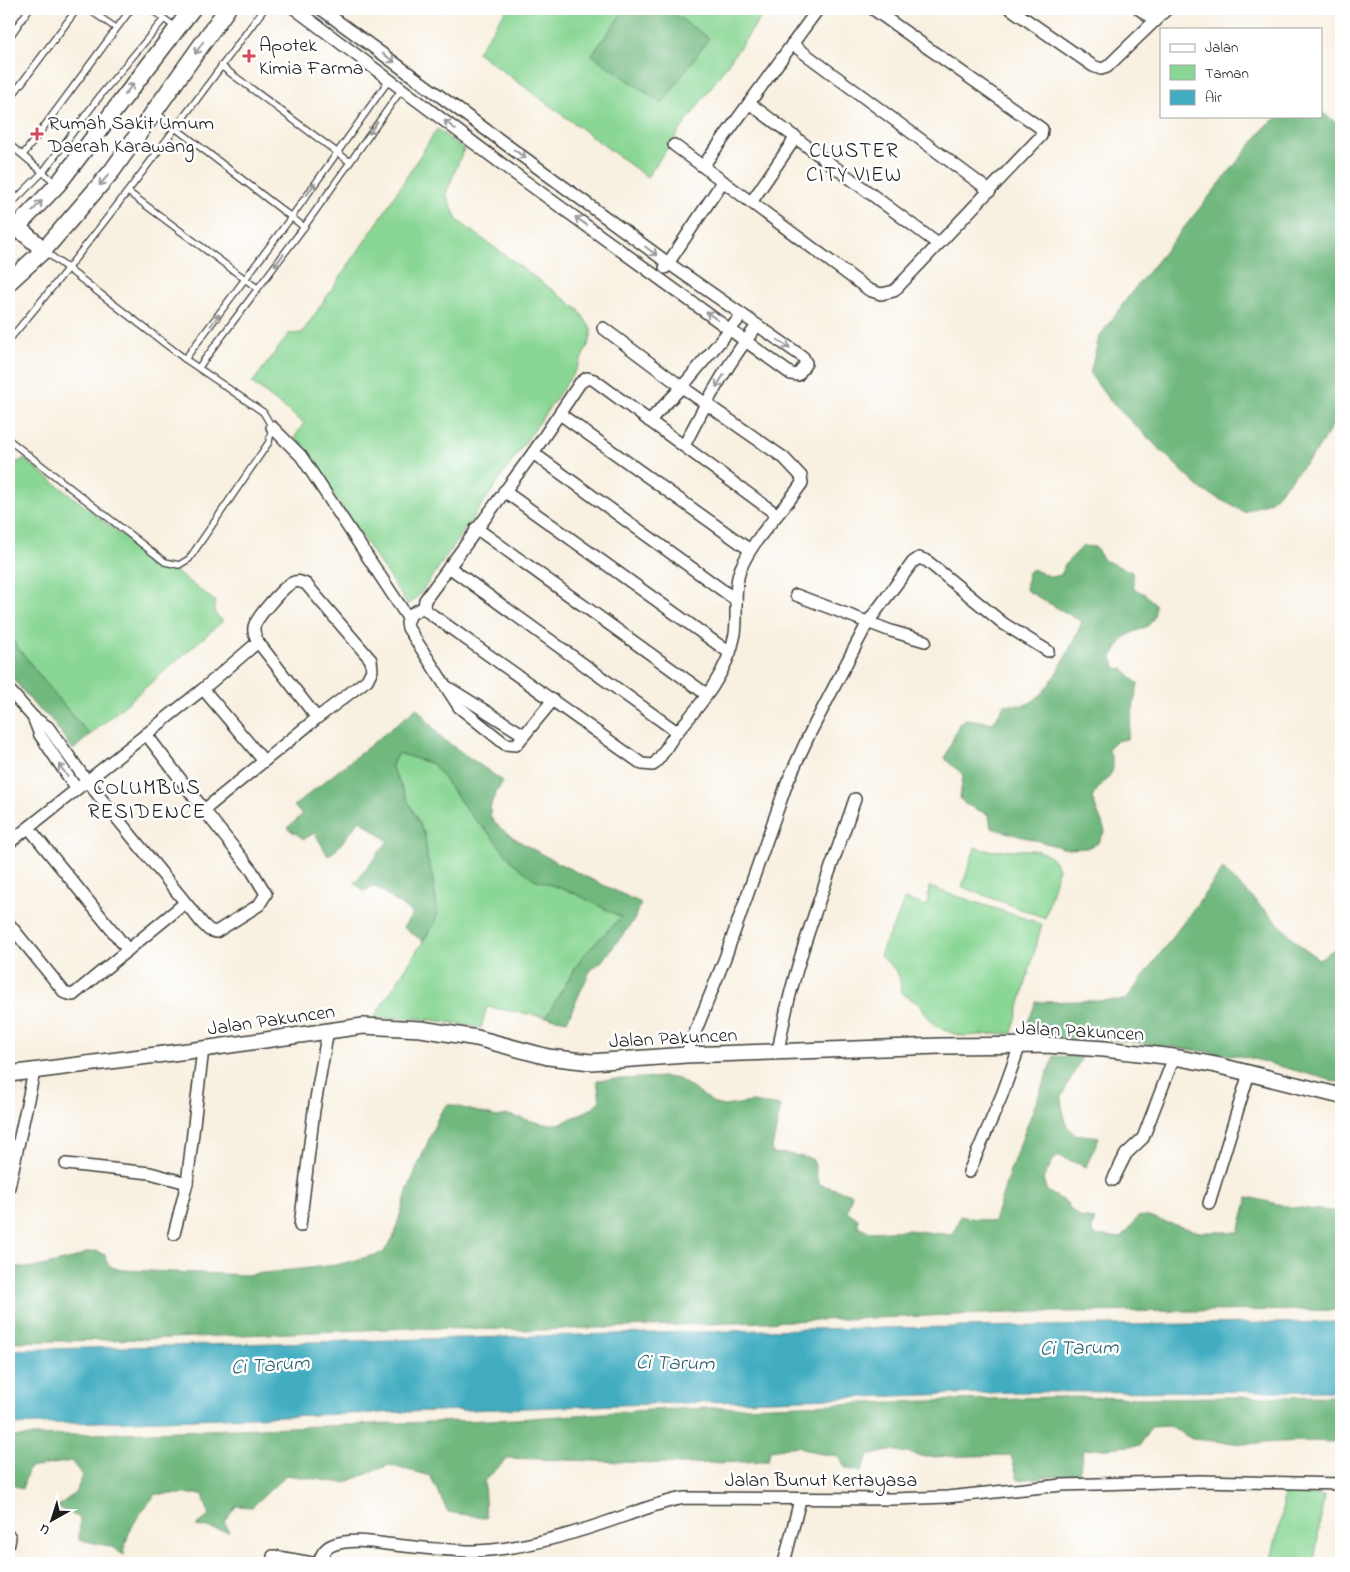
<svg xmlns="http://www.w3.org/2000/svg" width="1350" height="1572" font-family="'Indie Flower',sans-serif">
  <style>
    .green { fill: #8ad795; stroke: #537a58 }
    .forest { fill: #6fb87e; stroke: #466a4d }
    .water { fill: #42adc1; stroke: #2f646e }
    .lines { fill: none; stroke-linecap: round; stroke-linejoin: round }
    .service-casing { stroke: #3d3c39; stroke-width: 8 }
    .minor-casing { stroke: #3d3c39; stroke-width: 14 }
    .tertiary-casing { stroke: #3d3c39; stroke-width: 18 }
    .secondary-casing { stroke: #3d3c39; stroke-width: 19 }
    .service { stroke: #fff; stroke-width: 5.5 }
    .minor { stroke: #fff; stroke-width: 11 }
    .tertiary { stroke: #fff; stroke-width: 15 }
    .secondary { stroke: #fff; stroke-width: 16 }
    .oneway { stroke: #999 }
    .poi-dot { fill: #d1495b; stroke: #fff; stroke-width: 2 }
    .labels { text-anchor: middle; stroke-width: 5; stroke-linejoin: round; paint-order: stroke }
    .poi-label { font-size: 20px; fill: #1c1c1c; stroke: #fff; text-anchor: start }
    .street-label { font-size: 20px; fill: #1c1c1c; stroke: #fff }
    .neighbourhood-label { font-size: 21px; letter-spacing: 1px; fill: #1c1c1c; stroke: #fff }
    .water-label { font-size: 21px; font-style: italic; fill: #2f646e; stroke: #fff }
  </style>
  <rect width="100%" height="100%" fill="#fff"/>
  <filter id="ink" filterUnits="userSpaceOnUse"><feTurbulence type="fractalNoise" baseFrequency=".02" numOctaves="2"/><feDisplacementMap in="SourceGraphic" scale="10" xChannelSelector="R" yChannelSelector="G"/><feConvolveMatrix kernelMatrix="1 2 1 2 8 2 1 2 1" color-interpolation-filters="sRGB"/></filter>
  <filter id="wash" filterUnits="userSpaceOnUse"><feTurbulence type="fractalNoise" baseFrequency=".0096" numOctaves="4" result="noise"/><feDisplacementMap in="SourceGraphic" scale="20" xChannelSelector="R" yChannelSelector="G"/><feGaussianBlur stdDeviation="1.12" result="paint"/><feColorMatrix in="noise" values="0 0 0 0 0 0 0 0 0 0 0 0 0 0 0 0 0 1.4 0 .05"/><feComposite in="paint" operator="in"/></filter>
  <g filter="url(#wash)">
    <rect width="100%" height="100%" fill="#f8f0e0"/>
    <g class="green">
      <polygon points="507,9 625,9 592,55 708,38 667,9 767,9 647,177 477,52"/>
      <polygon points="437,129 464,149 446,193 457,220 578,309 592,330 590,341 577,368 420,594 411,603 407,604 295,437 304,423 252,383 289,334 302,333 380,219"/>
      <polygon points="24,459 160,565 176,572 216,602 214,606 215,614 223,621 90,735 55,695 9,636 9,466"/>
      <path d="M398,753L433,764L473,818L534,879L574,893L621,917L582,957L546,1017L487,1007L481,1028C444,1021 410,1015 373,1019L433,926L432,873L427,858L425,835L392,768L393,762Z"/>
      <path d="M975,847C998,859 1049,835 1058,869L1045,918L962,887Z"/>
      <path d="M929,887L1042,924L1012,1033L963,1036L952,1033L935,1026L919,1004L900,992C903,973 893,967 880,956C887,936 898,920 904,899L927,906Z"/>
      <polygon points="1284,1491 1324,1496 1314,1563 1270,1563 1282,1515"/>
    </g>
    <g class="forest">
      <polygon points="625,9 667,9 709,38 662,104 592,55"/>
      <polygon points="1321,112 1341,126 1341,412 1316,452 1271,501 1244,512 1202,490 1110,401 1090,374 1099,337 1131,293 1267,125 1279,116 1321,116"/>
      <path d="M1083,546L1095,547L1104,560L1132,572L1134,589L1145,594L1155,604C1156,631 1142,625 1126,637C1120,641 1116,651 1112,657L1115,668L1123,669L1138,684C1133,703 1132,721 1127,739L1116,741L1108,749C1122,777 1104,775 1092,798L1105,831L1097,844L1086,848L1067,849L991,828L989,815L965,804L960,798L963,775C957,768 950,765 945,758L959,724L966,719L993,723L1004,705C1011,704 1018,706 1024,705C1048,701 1073,642 1082,622L1026,590L1028,572L1032,569L1051,577L1061,575L1065,564Z"/>
      <polygon points="9,636 55,695 90,735 73,750 50,718 37,708 9,674"/>
      <path d="M417,708L441,738L503,781C498,790 487,805 491,817C499,839 615,890 641,903L634,920L622,936L602,961L590,971L567,1021L546,1017L582,957L621,917L574,893L534,879L513,863L487,831L473,818L433,764L398,753L393,762L392,768L425,835L427,858L432,873L438,914L433,926L423,941L403,927L413,914L378,888L374,887L363,891L355,883L388,841L360,820L336,850L328,856L315,833L304,839L287,828L302,815L294,806Z"/>
      <polygon points="1223,869 1304,949 1319,959 1341,945 1341,1083 1246,1057 1126,1041 1022,1037 1036,1002 1126,1000"/>
      <path d="M1054,1056L1082,1057L1062,1096V1106L1067,1126L1075,1134L1099,1137L1086,1167L1059,1156L1054,1159L1043,1179L1047,1191L1067,1203L1070,1209L1080,1217L1095,1219L1092,1229L1095,1235L1122,1238L1138,1217L1145,1216L1199,1232H1239L1248,1197L1290,1207L1341,1212V1310L1038,1312L539,1330L410,1328L147,1339L9,1342V1266L33,1268L72,1259L88,1252L96,1251L105,1255C106,1267 113,1268 123,1270L246,1275L336,1265L383,1253L393,1238L408,1189L440,1113L448,1104L497,1117L508,1115L544,1124H559L591,1109L600,1100L597,1080L665,1077L679,1079L715,1104L724,1106L752,1102L781,1106L771,1153L789,1154L812,1159C817,1167 815,1175 819,1184L852,1194L847,1211L858,1219V1226L870,1232L908,1230L953,1235L960,1216L994,1222L1010,1170Z"/>
      <path d="M1341,1396V1442L1299,1441L1245,1444L1192,1439L1169,1426L1151,1427L1140,1445L1083,1450L1079,1474L1018,1480L1011,1455L925,1457L892,1450L868,1456L861,1472L846,1468L838,1456L816,1453L798,1446L770,1450L768,1461L683,1464L508,1458L484,1481L486,1518L448,1512L430,1476L389,1465L344,1483L286,1475L252,1507L236,1506L225,1522L229,1532L196,1526L209,1516L203,1494H156C141,1512 125,1531 124,1555L110,1546L79,1540L80,1518L57,1507L75,1493L83,1476L71,1461L29,1468L22,1489L9,1483V1437L517,1419L649,1410L1052,1397L1146,1398Z"/>
    </g>
    <polygon class="water" points="1341,1322 1341,1391 1017,1392 9,1425 9,1350 806,1329"/>
  </g>
  <g filter="url(#ink)">
    <g class="lines">
      <g class="service-casing">
        <g id="service">
          <polyline points="88,9 116,28"/>
          <polyline points="151,9 175,27"/>
          <polyline points="9,38 29,9"/>
          <polyline points="221,66 350,162"/>
          <polyline points="9,100 77,9"/>
          <polyline points="156,113 304,227"/>
          <polyline points="9,144 57,184"/>
          <polyline points="23,155 131,9"/>
          <polyline points="128,192 257,288"/>
          <polyline points="9,206 43,172 103,92 164,19"/>
          <path d="M9,340C99,233 181,121 264,9"/>
          <polyline points="185,359 290,219 389,80"/>
          <polyline points="199,367 304,227 402,89"/>
          <polyline points="9,440 165,562 179,565 189,559 269,442 272,427 263,412 185,359 46,252"/>
        </g>
      </g>
      <g class="minor-casing">
        <g id="minor">
          <polyline points="295,9 522,179 791,374 798,375 806,363 803,357 668,263 321,9"/>
          <polyline points="1011,9 1093,66 1101,69 1107,67 1167,9"/>
          <polyline points="1139,9 1156,21"/>
          <polyline points="792,44 990,191"/>
          <polyline points="749,103 938,244"/>
          <polyline points="674,145 869,290 881,294 894,291 1041,136 1042,129 873,9"/>
          <polyline points="703,166 818,9"/>
          <polyline points="752,201 796,137"/>
          <polyline points="665,268 723,181"/>
          <path d="M603,328L682,387L784,458L801,476L802,483C782,513 754,536 740,570C733,590 738,613 735,634C728,672 702,703 678,731C668,742 664,755 653,765L642,764L428,612L424,607L425,600L533,453L580,383L587,378L594,380L776,514"/>
          <polyline points="560,414 750,550"/>
          <polyline points="649,421 682,387 742,315"/>
          <polyline points="272,427 301,456 408,618"/>
          <path d="M684,446C705,404 728,362 757,326"/>
          <polyline points="533,453 736,600"/>
          <polyline points="504,491 730,653"/>
          <polyline points="476,528 706,694"/>
          <polyline points="449,567 677,732"/>
          <polyline points="796,595 891,631 925,641"/>
          <polyline points="424,607 411,614 407,623 408,628 459,707 505,744 516,745 553,700"/>
          <polyline points="447,687 524,735"/>
          <polyline points="203,689 263,760"/>
          <polyline points="9,690 33,717 48,727 86,780 202,923 209,930 216,932 259,905 266,894 252,871 204,810"/>
          <polyline points="33,717 40,735 76,788"/>
          <path d="M146,734L204,810L317,718L367,680L372,670L371,660L306,584C301,582 298,580 292,583C283,587 260,614 255,624C252,630 255,636 258,642L317,718"/>
          <polyline points="29,828 128,950"/>
          <polyline points="9,843 203,689 258,642"/>
          <polyline points="9,924 65,993 73,995 185,903"/>
          <path d="M778,1052C792,964 827,882 855,799"/>
          <polyline points="686,1055 725,958 787,783 809,735 868,622 913,562 919,558 927,561 1004,624 1048,651"/>
          <polyline points="66,1164 150,1173 187,1183"/>
          <polyline points="969,1172 1002,1095 1020,1045"/>
          <polyline points="1113,1180 1126,1154 1143,1138 1174,1057"/>
          <polyline points="9,1187 34,1072"/>
          <polyline points="1209,1203 1249,1073"/>
          <polyline points="300,1226 314,1110 328,1030"/>
          <polyline points="174,1234 187,1183 203,1049"/>
          <polyline points="9,1543 10,1537"/>
          <polyline points="273,1556 312,1563"/>
          <path d="M319,1563C321,1554 325,1547 335,1544C353,1538 377,1543 395,1545C419,1548 443,1550 467,1551C517,1552 580,1532 627,1515C647,1508 664,1501 685,1498L894,1499L947,1497L1062,1485L1199,1481L1341,1484"/>
          <polyline points="784,1563 800,1500"/>
        </g>
      </g>
      <g class="tertiary-casing">
        <polyline id="tertiary" points="9,1074 203,1049 363,1026 421,1029 477,1038 548,1057 591,1062 686,1055 940,1046 1046,1045 1104,1049 1174,1057 1216,1065 1341,1096"/>
      </g>
      <g class="secondary-casing">
        <g id="secondary">
          <polyline points="17,227 44,250"/>
          <polyline points="9,235 58,184 192,9"/>
          <polyline points="9,282 44,250 112,171 227,9"/>
        </g>
      </g>
      <use href="#service" class="service"/>
      <use href="#minor" class="minor"/>
      <use href="#tertiary" class="tertiary"/>
      <use href="#secondary" class="secondary"/>
    </g>
    <defs><path id="oneway-shaft" d="M-6 0H5M1.5-3L5.5 0L1.5 3" fill="none" stroke-width="1.6" stroke-linecap="round" stroke-linejoin="round" transform="scale(1.25)"/></defs>
    <g class="oneway">
      <use href="#oneway-shaft" transform="translate(199 48) rotate(124)"/>
      <use href="#oneway-shaft" transform="translate(389 58) rotate(36)"/>
      <use href="#oneway-shaft" transform="translate(129 89) rotate(-52)"/>
      <use href="#oneway-shaft" transform="translate(450 125) rotate(-143)"/>
      <use href="#oneway-shaft" transform="translate(373 128) rotate(125)"/>
      <use href="#oneway-shaft" transform="translate(520 154) rotate(36)"/>
      <use href="#oneway-shaft" transform="translate(104 180) rotate(130)"/>
      <use href="#oneway-shaft" transform="translate(311 189) rotate(-55)"/>
      <use href="#oneway-shaft" transform="translate(37 206) rotate(-47)"/>
      <use href="#oneway-shaft" transform="translate(581 221) rotate(-144)"/>
      <use href="#oneway-shaft" transform="translate(651 251) rotate(37)"/>
      <use href="#oneway-shaft" transform="translate(279 260) rotate(128)"/>
      <use href="#oneway-shaft" transform="translate(712 316) rotate(-144)"/>
      <use href="#oneway-shaft" transform="translate(215 320) rotate(-53)"/>
      <use href="#oneway-shaft" transform="translate(784 344) rotate(35)"/>
      <use href="#oneway-shaft" transform="translate(720 381) rotate(122)"/>
      <use href="#oneway-shaft" transform="translate(63 770) rotate(-125)"/>
    </g>
  </g>
  <g class="poi-dot">
    <path d="M246.5 48.5h5v5h5v5h-5v5h-5v-5h-5v-5h5z"/>
    <path d="M34.5 126.5h5v5h5v5h-5v5h-5v-5h-5v-5h5z"/>
  </g>
  <g class="labels">
    <g class="poi-label">
      <text x="259" y="51">Apotek<tspan x="259" dy="23">Kimia Farma</tspan></text>
      <text x="48" y="129">Rumah Sakit Umum<tspan x="48" dy="23">Daerah Karawang</tspan></text>
    </g>
    <g class="street-label">
      <text transform="translate(271 1019) rotate(-8)" y="7">Jalan Pakuncen</text>
      <text transform="translate(1080 1030) rotate(3)" y="7">Jalan Pakuncen</text>
      <text transform="translate(673 1037) rotate(-3)" y="7">Jalan Pakuncen</text>
      <text x="821" y="1486">Jalan Bunut Kertayasa</text>
    </g>
    <g class="neighbourhood-label">
      <text x="854" y="157">CLUSTER<tspan x="854" dy="24">CITY VIEW</tspan></text>
      <text x="147" y="794">COLUMBUS<tspan x="147" dy="24">RESIDENCE</tspan></text>
    </g>
    <g class="water-label">
      <text transform="translate(1079 1347) rotate(-1)" y="7">Ci Tarum</text>
      <text transform="translate(675 1362) rotate(1)" y="7">Ci Tarum</text>
      <text transform="translate(270 1364) rotate(-4)" y="7">Ci Tarum</text>
    </g>
  </g>
  <rect width="1350" height="1572" fill="none" stroke="#fff" stroke-width="30"/>
  <rect x="1160" y="28" width="162" height="90" fill="#ffffff" stroke="#a4a4a4"/>
  <rect x="1170" y="44" width="25" height="8" fill="#ffffff" stroke="#a4a4a4"/>
  <text x="1205" y="52" font-size="15" fill="#1c1c1c">Jalan</text>
  <rect x="1170" y="65" width="25" height="15" fill="#8ad795" stroke="#a4a4a4"/>
  <text x="1205" y="78" font-size="15" fill="#1c1c1c">Taman</text>
  <rect x="1170" y="90" width="25" height="15" fill="#42adc1" stroke="#a4a4a4"/>
  <text x="1205" y="102" font-size="15" fill="#1c1c1c">Air</text>
  <g transform="translate(52 1520) rotate(219)" stroke="#ffffff" stroke-width="4" paint-order="stroke">
  <path d="M0-4L9 19L0 12L-9 19Z" fill="#1c1c1c"/>
  <text y="-8" font-size="14" font-weight="bold" text-anchor="middle" fill="#1c1c1c">U</text>
  </g>
</svg>
